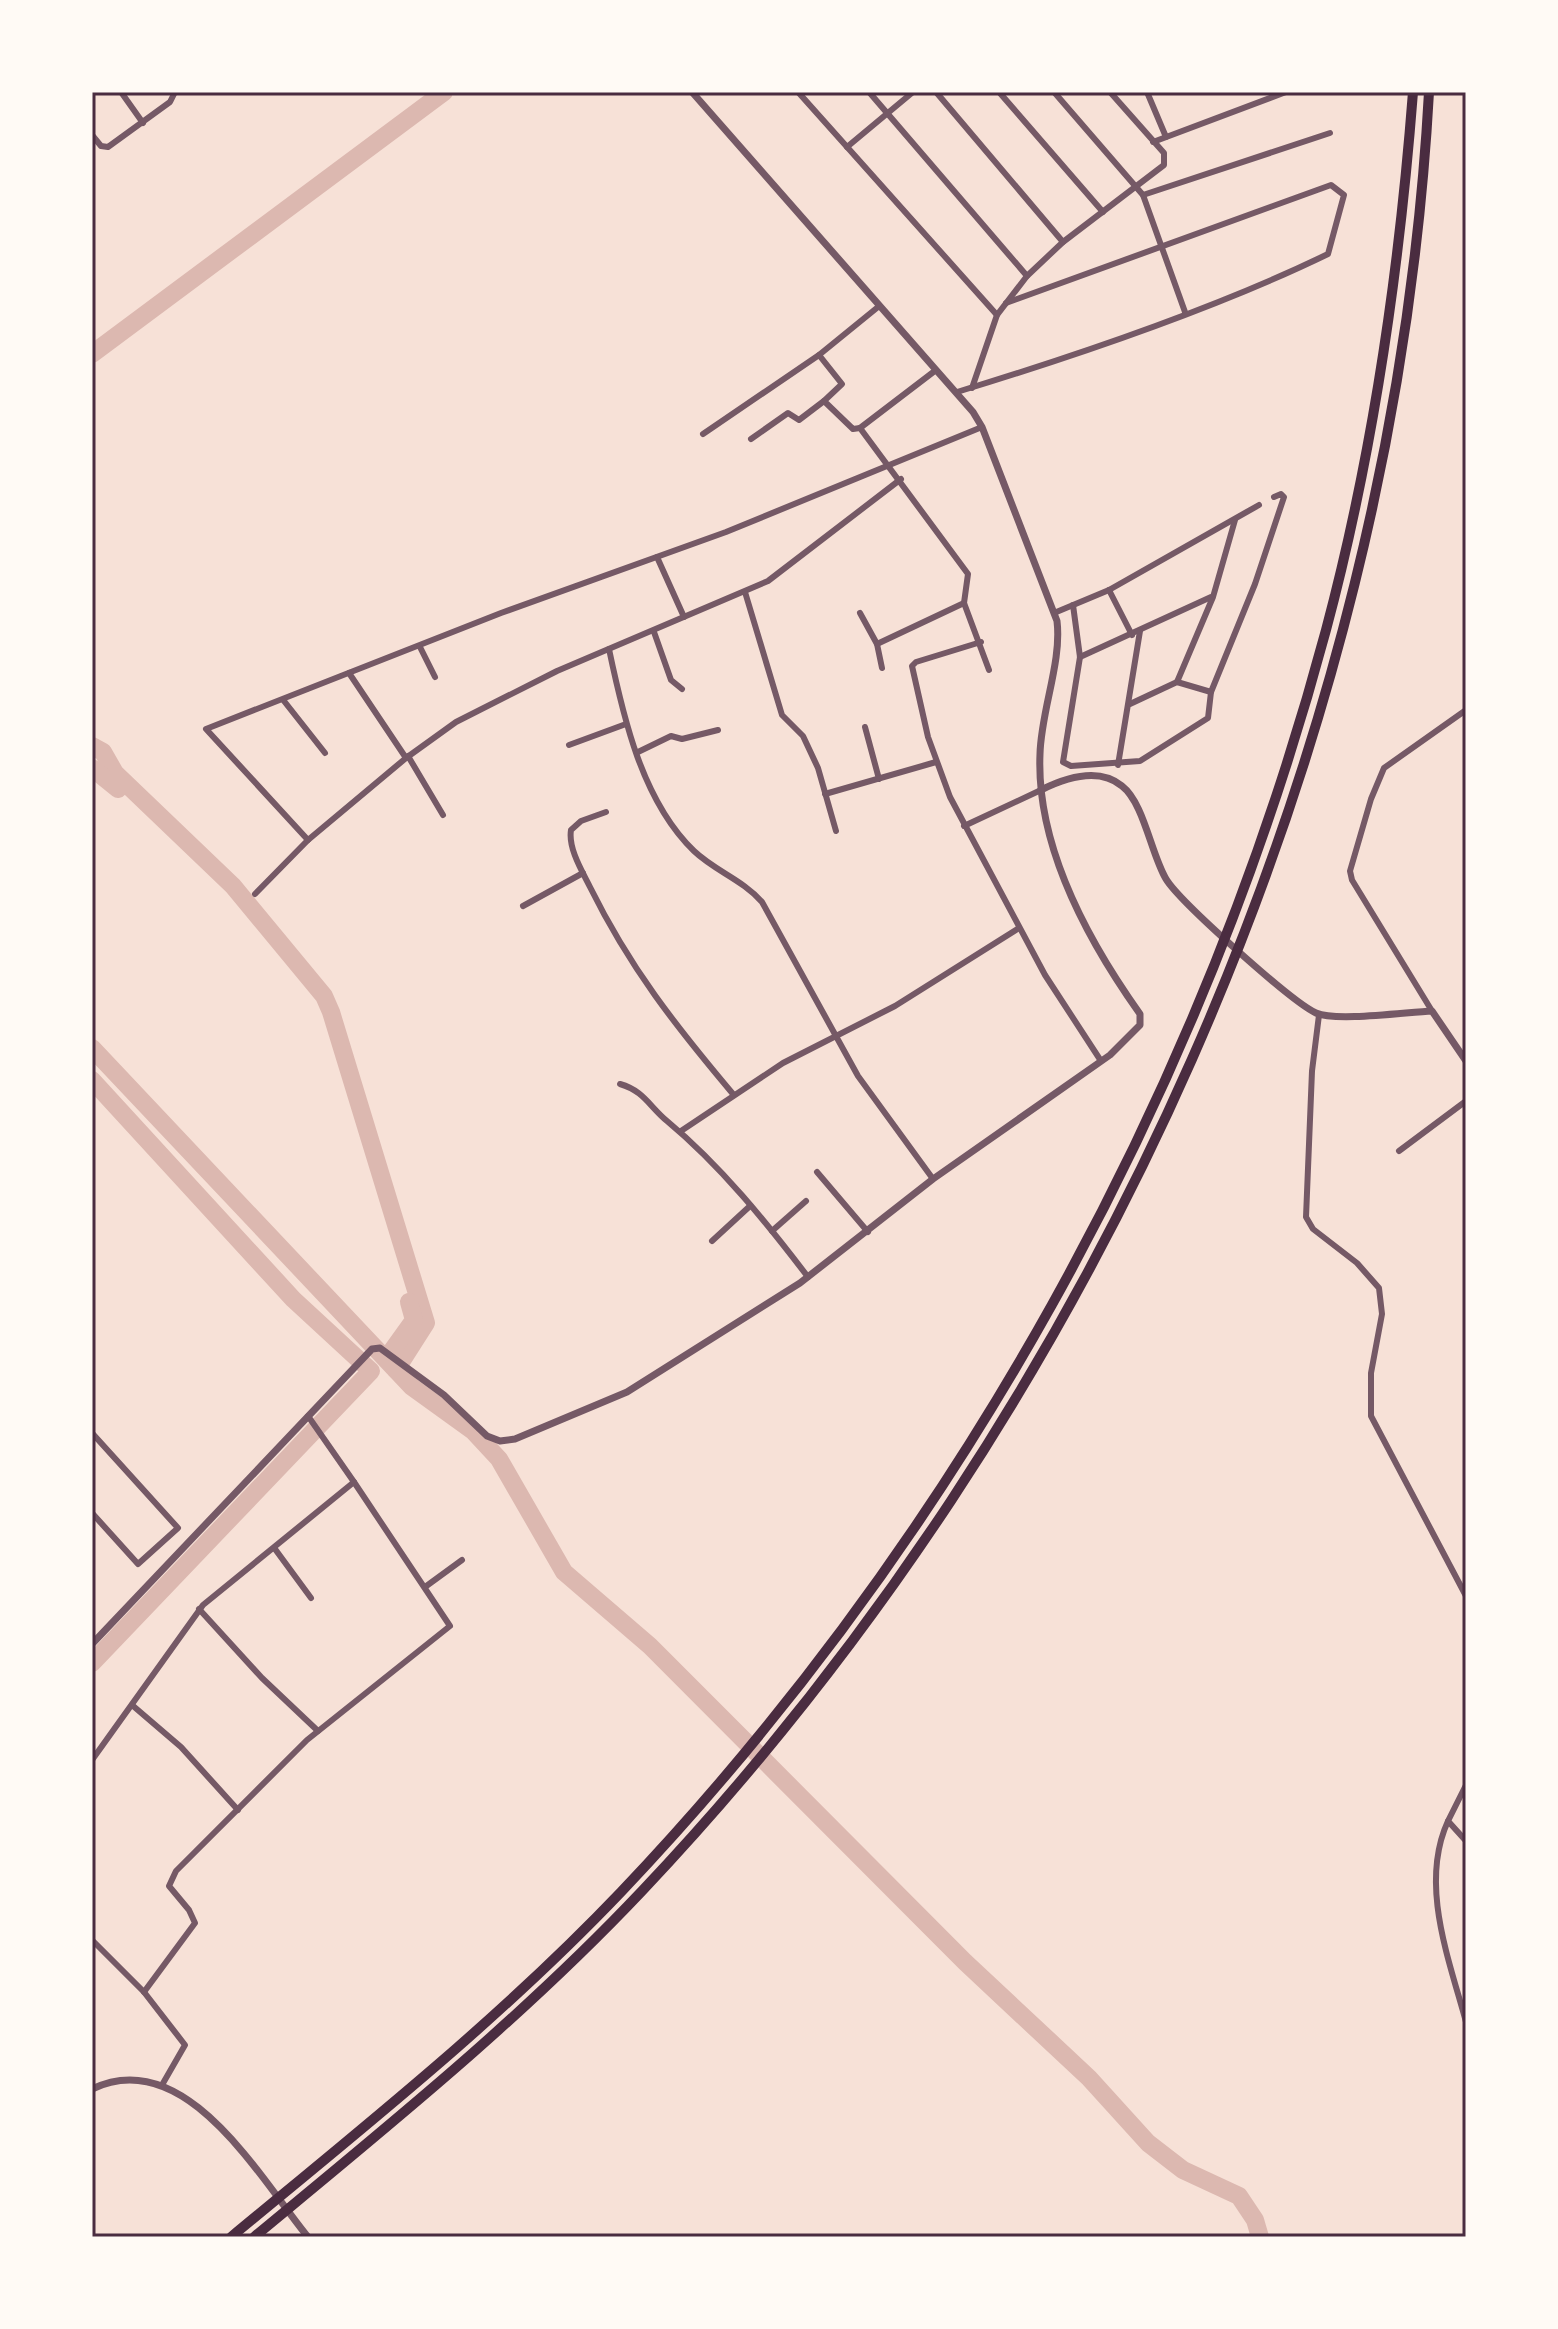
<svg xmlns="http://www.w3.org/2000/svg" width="1558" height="2329" font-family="'Playfair Display',serif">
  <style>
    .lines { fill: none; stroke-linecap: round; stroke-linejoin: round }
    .river { stroke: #dcb8b0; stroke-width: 18 }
    .minor { stroke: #755966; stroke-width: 6 }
    .tertiary { stroke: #755966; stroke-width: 7 }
    .motorway { stroke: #4a2c40; stroke-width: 10 }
    .neatline { fill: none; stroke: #4a2c40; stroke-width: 3 }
  </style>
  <rect width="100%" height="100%" fill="#f7e1d7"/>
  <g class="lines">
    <g class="river">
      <polyline points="92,354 444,92"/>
      <polyline points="92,746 103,752 115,773 233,886 324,996 331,1012 426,1323 396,1370"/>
      <polyline points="92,768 118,789"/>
      <polyline points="92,1048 412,1387 473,1431 499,1459 564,1572 650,1646 965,1962 1089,2078 1148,2143 1183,2170 1239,2196 1255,2220 1260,2237"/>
      <polyline points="92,1080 293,1299 371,1371 92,1663"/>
      <polyline points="391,1352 414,1320 409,1302"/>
    </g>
    <g class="minor">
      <polyline points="121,92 143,123"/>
      <polyline points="798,92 997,315"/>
      <polyline points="869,92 1027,276"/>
      <polyline points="936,92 1063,242"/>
      <polyline points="999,92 1103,212"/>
      <polyline points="1054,92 1143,195 1185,312"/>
      <polyline points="1147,92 1166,137"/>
      <polyline points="92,135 101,146 108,147 170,102 175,92"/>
      <polyline points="1153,142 1286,92"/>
      <polyline points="847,147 913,92"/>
      <polyline points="1143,195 1330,133"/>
      <polyline points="819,355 842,384 824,401 853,429 860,428 968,574 964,603 989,670"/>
      <polyline points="972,388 997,315 1027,276 1063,242 1164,165 1164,153 1110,92"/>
      <path d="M957,392C1078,355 1215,309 1328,254L1344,195L1331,185L1006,303"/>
      <polyline points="860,428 936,370"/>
      <polyline points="703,434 819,355 878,307"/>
      <polyline points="751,439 788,413 799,420 824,401"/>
      <polyline points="901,479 768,581 557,671 456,722 406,758 308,840 206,729 501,613 726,532 982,427"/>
      <polyline points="657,557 684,617"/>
      <polyline points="1109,590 1132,635"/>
      <polyline points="745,592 782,715 803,736 818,768 836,831"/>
      <polyline points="1073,605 1080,657 1063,762 1071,766 1140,761 1208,718 1211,692 1255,584 1284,497 1281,494 1274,497"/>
      <polyline points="860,613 877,644 882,668"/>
      <polyline points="1054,613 1109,590 1259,505"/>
      <polyline points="654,632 671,680 682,689"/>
      <polyline points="981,642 916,662 912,666 928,737 950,797 1045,975 1101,1061"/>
      <polyline points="877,644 964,603"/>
      <polyline points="420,647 435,677"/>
      <path d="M609,649C623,716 642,801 694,851C715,871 743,880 762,902L858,1076L933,1179"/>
      <polyline points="1080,657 1211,597"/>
      <polyline points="349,673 406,758"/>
      <polyline points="1177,682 1213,597 1235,520"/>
      <polyline points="284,701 325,753"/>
      <polyline points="1130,704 1177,682 1211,692"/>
      <polyline points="865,727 879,779"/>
      <polyline points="569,745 626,724"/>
      <polyline points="638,752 671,736 682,739 718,730"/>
      <polyline points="408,756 443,815"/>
      <polyline points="1118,765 1140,631"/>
      <polyline points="825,794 936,762"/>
      <path d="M606,812L581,821L571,830C568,848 582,871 590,887C630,968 675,1025 733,1094"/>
      <polyline points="964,826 1041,790"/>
      <polyline points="255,894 308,840"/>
      <polyline points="523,906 583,873"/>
      <polyline points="1432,1011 1352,880 1350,871 1371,799 1384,768 1466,710"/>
      <polyline points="1319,1015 1312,1071 1306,1217 1313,1229 1357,1263 1379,1288 1382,1314 1371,1373 1371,1416 1466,1596"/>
      <path d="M620,1084C644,1091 649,1106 667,1121C721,1166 766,1222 808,1277"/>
      <polyline points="681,1131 783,1063 895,1006 1019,928"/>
      <polyline points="1399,1151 1466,1101"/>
      <polyline points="817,1172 868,1232"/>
      <polyline points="772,1231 806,1201"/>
      <polyline points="712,1241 750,1206"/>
      <polyline points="92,1433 178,1528 138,1564 92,1513"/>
      <polyline points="275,1549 311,1598"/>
      <polyline points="425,1587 462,1560"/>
      <polyline points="199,1609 262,1678 318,1731"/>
      <polyline points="132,1705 181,1747 238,1810"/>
      <polyline points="92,1760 203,1605 354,1482 308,1416"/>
      <polyline points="1466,1785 1448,1821 1466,1841"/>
      <path d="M1448,1821C1419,1884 1449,1959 1466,2022"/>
      <polyline points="92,1940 144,1992 185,2045 162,2085"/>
      <polyline points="144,1992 195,1923 189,1910 169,1886 176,1871 307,1740 450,1626 354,1482"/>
    </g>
    <g class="tertiary">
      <path d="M1041,790C1065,778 1099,767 1122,786C1144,803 1151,854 1166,879C1180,902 1292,1002 1316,1013C1336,1022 1407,1012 1432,1011L1466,1061"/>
      <path d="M92,1644L372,1349L380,1348L444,1395L487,1436L500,1441L515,1439L627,1392L800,1283L933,1179L1110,1055L1140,1025V1014C1088,941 1036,847 1040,754C1041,711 1062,662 1057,621L982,427L973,412L692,92"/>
      <path d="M92,2089C185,2044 259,2177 308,2237"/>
    </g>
    <g class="motorway">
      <path d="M231,2237C365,2126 501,2018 621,1892C956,1539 1200,1100 1326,630C1373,454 1399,274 1413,92"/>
      <path d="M254,2237C388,2126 522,2018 642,1891C1095,1412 1393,752 1429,92"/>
    </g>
  </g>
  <rect width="1558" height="2329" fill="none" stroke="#fffaf5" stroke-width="188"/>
  <rect x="94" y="94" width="1370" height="2141" class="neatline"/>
</svg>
